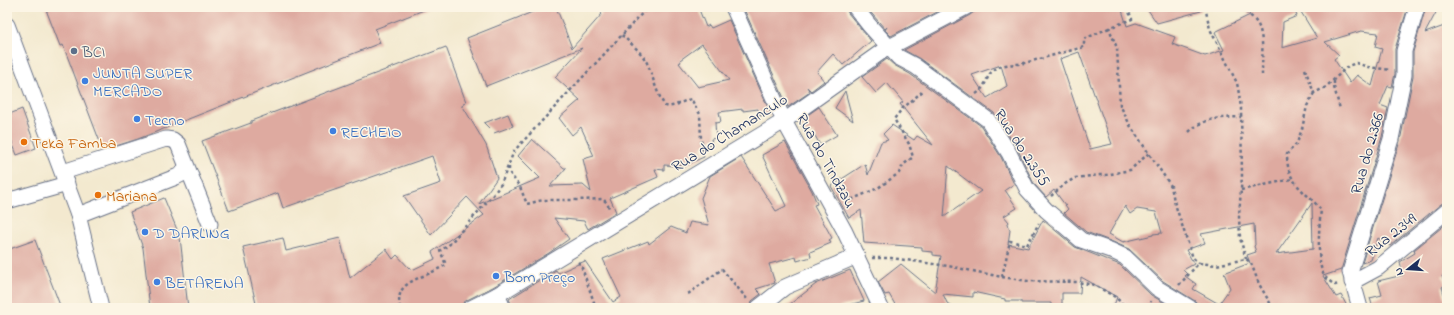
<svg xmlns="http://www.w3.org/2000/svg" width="1454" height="315" font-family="'Indie Flower',sans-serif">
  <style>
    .building { fill: #deaaa0; fill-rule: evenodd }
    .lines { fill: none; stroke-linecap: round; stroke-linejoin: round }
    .minor-casing { stroke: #677086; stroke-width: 17 }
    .path { stroke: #677086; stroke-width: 2.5; stroke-dasharray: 3 3; stroke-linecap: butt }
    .minor { stroke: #fff; stroke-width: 15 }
    .service-dot { fill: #5c6f8a; stroke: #fcf5e5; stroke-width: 1.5 }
    .shop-dot { fill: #3f7fe0; stroke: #fcf5e5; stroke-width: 1.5 }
    .food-dot { fill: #e8710a; stroke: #fcf5e5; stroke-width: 1.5 }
    .labels { text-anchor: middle; stroke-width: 3; stroke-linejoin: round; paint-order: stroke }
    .service-label { font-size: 16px; fill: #4e5e75; stroke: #fcf5e5; text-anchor: start }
    .shop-label { font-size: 16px; fill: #366cbe; stroke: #fcf5e5; text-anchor: start }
    .street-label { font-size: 16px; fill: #1b2f5e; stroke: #fcf5e5 }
    .food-label { font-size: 16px; fill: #c56008; stroke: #fcf5e5; text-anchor: start }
  </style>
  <rect width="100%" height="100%" fill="#fcf5e5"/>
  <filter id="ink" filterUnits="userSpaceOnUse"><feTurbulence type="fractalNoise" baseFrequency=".025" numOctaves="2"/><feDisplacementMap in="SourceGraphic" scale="8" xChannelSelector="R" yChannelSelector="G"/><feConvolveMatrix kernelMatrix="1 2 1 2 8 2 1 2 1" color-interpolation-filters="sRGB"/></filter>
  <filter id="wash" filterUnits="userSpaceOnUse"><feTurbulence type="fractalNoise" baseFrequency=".012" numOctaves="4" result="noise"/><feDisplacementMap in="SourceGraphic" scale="16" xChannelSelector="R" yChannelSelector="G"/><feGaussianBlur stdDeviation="0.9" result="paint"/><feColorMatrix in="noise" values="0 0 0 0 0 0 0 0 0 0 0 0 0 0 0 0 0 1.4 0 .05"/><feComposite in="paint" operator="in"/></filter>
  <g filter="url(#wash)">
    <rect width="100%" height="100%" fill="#f3e9cf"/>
    <g id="blocks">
      <g class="building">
        <polygon points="45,7 428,7 429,8 375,29 380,43 138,139 103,150 63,45 60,46"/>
        <path d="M545,7H556L572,48L602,14L595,7H698L706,27L709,25L711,28L729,20L771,114L760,116L758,109L743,111V109L719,112L721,122L715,123L716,138L711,139L712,145L701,147L704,157L683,166L664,165V170L655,169L658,177L610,198L616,212L588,229L584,221L554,218L569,239L549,253L493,287L467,300L463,303L462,308H257L243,247L283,238L286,251L340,238L350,278L386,249L393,259L397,255L409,268L410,267L412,270L435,259L432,252L484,215L467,197L431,235L404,196L441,183L432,156L283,208L278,193L229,211L202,141L251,123V121L446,47L466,102L462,105L486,145L497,178L479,204L540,178L518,156L532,139L564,168H566L550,186L583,185L591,192L583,159L594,156L581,127L572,135L559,118L580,100L555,77L582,48L486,86L467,38ZM702,44L716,63L729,80L698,87L679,63L681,62L680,60Z"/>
        <polygon points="743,7 846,7 848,13 871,41 843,65 833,54 817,72 824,81 811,91 807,87 810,92 788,107"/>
        <polygon points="866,7 945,7 945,8 891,36 885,30 887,27 885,29"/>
        <path d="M987,7H1121L1127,26L1136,23L1175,37L1172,44L1205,56L1224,50L1215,32L1250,15L1243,7H1293L1297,16L1283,22L1282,48L1317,38L1301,12L1309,7H1408L1395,49V74L1392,87L1388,86L1380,105L1388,108L1382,137L1341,270L1323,276L1336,297L1341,295L1348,308H1199L1198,304L1195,301L1163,281L1129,249L1113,242L1086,232L1064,213L1068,209L1054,190L1046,197L1034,184L1017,148L994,113L920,59L904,50L970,15L974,12ZM1361,31L1378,33L1375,47L1382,49L1372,86L1357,75L1350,83L1334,59L1339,55L1325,42ZM1079,52L1112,144L1090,149L1060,59ZM1001,65L1007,86L987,98L972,75ZM1312,203L1313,249L1276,254ZM1125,206L1130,214L1137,209L1156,212L1162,233L1153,234V235L1123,242L1109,234ZM1254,224L1255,245L1254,246L1256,252L1247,255L1250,263L1224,273L1230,288L1219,304L1193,289L1196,284L1185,276L1187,274L1183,270L1194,264L1186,250L1205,243L1201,234Z"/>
        <polygon points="1146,7 1201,7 1201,11 1157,23"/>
        <polygon points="1426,7 1439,7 1425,33 1447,25 1447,202 1441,204 1390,246 1378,238 1371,260 1362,263 1400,141 1413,77 1413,52"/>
        <path d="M887,59L894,65L910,74L981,126L1001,157L1014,184L1005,190L1017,208L1004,216L1009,222L1007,225L1010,230L1008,244L1028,248L1043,220L1075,247L1120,265L1151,295L1173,308H1113L1117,297L1081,277L1080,293H1062V308H1051V303H1021V301H1005V299L973,292V297L943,294L947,303L954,308H897L889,294L885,295L878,282L901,264L935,292L941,256L933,255V252L922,251V247L864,243L861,210L849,218L831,186L865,164L868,175L881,142L888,140L883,134L892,125L914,140L917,136L933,145L900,104L903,102L887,83L876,93L862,77ZM948,166L981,191L944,217Z"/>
        <polygon points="845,91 853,121 835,108"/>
        <polygon points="819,107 837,135 820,145 813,132 807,135 799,121"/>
        <polygon points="22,109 36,148 17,155 7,129 7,115"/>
        <polygon points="508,114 513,126 494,133 484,123"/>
        <polygon points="785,142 812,191 817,204 814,205 832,238 829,240 831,243 810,252 811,257 797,261 796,257 769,264 775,283 756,289 761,294 752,301 749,308 513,308 512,306 509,299 556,270 558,273 585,261 613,302 621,297 603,259 648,241 649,244 671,227 686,233 690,222 709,225 701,198 710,176 741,157 776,211 786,206 762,155"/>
        <polygon points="164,198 180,237 188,308 150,308 143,248 130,212"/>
        <polygon points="1447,223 1447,274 1442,276 1446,285 1442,287 1447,305 1436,308 1373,308 1370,298 1382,295 1378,281 1403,275 1400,262 1415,253 1414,250"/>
        <polygon points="35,240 61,308 7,308 7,250"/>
        <polygon points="850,270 864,301 836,308 785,308 816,284"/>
      </g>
    </g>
  </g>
  <g filter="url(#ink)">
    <use href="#blocks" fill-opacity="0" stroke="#677086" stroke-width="1"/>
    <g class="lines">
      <g class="minor-casing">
        <g id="minor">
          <polyline points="733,7 784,121 844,230 881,308"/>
          <polyline points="855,7 869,25 898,57 915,66 988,120 1009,153 1027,189 1046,210 1081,240 1110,250 1125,257 1157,288 1190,308"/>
          <polyline points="7,25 78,215 101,308"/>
          <polyline points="63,172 166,139 173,140 178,144 210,224"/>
          <polyline points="7,201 67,184"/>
          <polyline points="78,215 176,177 182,174 186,167"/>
          <polyline points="1352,282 1378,268 1447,211"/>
          <polyline points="471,308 497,295"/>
          <polyline points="503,308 497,295 784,121 884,50 966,7"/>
          <polyline points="758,308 785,287 857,256"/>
          <polyline points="1360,308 1350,272 1391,139 1404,75 1404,51 1417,7"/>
        </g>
      </g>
      <g class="path">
        <polyline points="1127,7 1132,19 1109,28 1117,48 1120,105 1131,127 1171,186 1174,201 1193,258 1199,263"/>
        <polyline points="1205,7 1210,29 1237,83 1239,94 1241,108 1242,176 1239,216 1240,238 1246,259"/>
        <path d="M1205,7L1241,8C1247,13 1256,19 1259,27C1264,40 1262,61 1262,75"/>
        <path d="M622,35C631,44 643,53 648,65C654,80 656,92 665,106C674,108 682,101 691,99L700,114L701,140L704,152"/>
        <polyline points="1305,69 1314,93 1326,87 1348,66 1356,63 1368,67 1391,70"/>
        <polyline points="1334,81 1334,87 1340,109"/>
        <path d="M1314,93L1307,106L1302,129L1297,143L1287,154C1287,162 1288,172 1293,179C1300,191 1313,199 1321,210C1319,225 1316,265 1325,277C1328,280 1332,283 1335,285L1339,284"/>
        <path d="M976,94C988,86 985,76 994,70C1003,63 1014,65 1024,63C1044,58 1064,52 1084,47V39L1109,28"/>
        <path d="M1189,132C1204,117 1222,118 1241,117"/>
        <polyline points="509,167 509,172 520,187 527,204 543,200 577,200 603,199 607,203 610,210"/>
        <polyline points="1241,190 1292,179"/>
        <polyline points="1051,196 1065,184 1075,178 1100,175 1106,175 1130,170 1149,153"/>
        <polyline points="846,202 878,188 899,173 903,165 913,157 909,144 894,119 902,109 924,90"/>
        <polyline points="872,258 891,258 948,266 1002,277 1010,241 1027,245 1039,223"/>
        <polyline points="578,262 581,265 596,308"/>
        <polyline points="1002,277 1028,281 1077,282 1095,285 1115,297 1122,303 1122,306 1127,308"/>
        <polyline points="1179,285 1199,263 1216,265 1246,259 1251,263 1259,284 1273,308"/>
        <polyline points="688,294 722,269 747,299"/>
        <path d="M400,308C396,288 407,283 423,276C431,273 438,269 446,265L440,250L448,246L493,195L501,184L514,151L648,7"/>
        <polyline points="1149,308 1151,301"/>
      </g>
      <use href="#minor" class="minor"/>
    </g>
  </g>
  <circle class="service-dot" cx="74" cy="51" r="4"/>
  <g class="shop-dot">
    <circle cx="85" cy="81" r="4"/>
    <circle cx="137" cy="119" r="4"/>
    <circle cx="333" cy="131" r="4"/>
    <circle cx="145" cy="232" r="4"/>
    <circle cx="496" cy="276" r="4"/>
    <circle cx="157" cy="282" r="4"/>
  </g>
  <g class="food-dot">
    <circle cx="24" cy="142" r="4"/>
    <circle cx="98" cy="195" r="4"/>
  </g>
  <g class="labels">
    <g class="service-label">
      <text x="82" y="57">BCI</text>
    </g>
    <g class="shop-label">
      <text x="93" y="78">JUNTA SUPER<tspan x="93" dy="18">MERCADO</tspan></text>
      <text x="145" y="125">Tecno</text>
      <text x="341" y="137">RECHEIO</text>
      <text x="153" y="238">D DARLING</text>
      <text x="504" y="282">Bom Preço</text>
      <text x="165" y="288">BETARENA</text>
    </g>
    <g class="street-label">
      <text transform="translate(729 132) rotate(-32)" y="6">Rua do Chamanculo</text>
      <text transform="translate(1023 147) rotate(57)" y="6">Rua do 2.355</text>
      <text transform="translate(1366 153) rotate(-74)" y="6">Rua do 2.366</text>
      <text transform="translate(827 160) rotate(61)" y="6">Rua do Tindzau</text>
      <text transform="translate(1390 234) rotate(-38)" y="6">Rua 2.349</text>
    </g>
    <g class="food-label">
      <text x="32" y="148">Teka Famba</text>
      <text x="106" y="201">Mariana</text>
    </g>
  </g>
  <rect width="1454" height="315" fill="none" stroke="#fcf5e5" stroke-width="24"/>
  <g transform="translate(1408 269) rotate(253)" stroke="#fcf5e5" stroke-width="3" paint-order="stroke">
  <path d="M0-3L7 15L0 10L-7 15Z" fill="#1b2f5e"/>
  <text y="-6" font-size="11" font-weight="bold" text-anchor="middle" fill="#1b2f5e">N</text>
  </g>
</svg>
